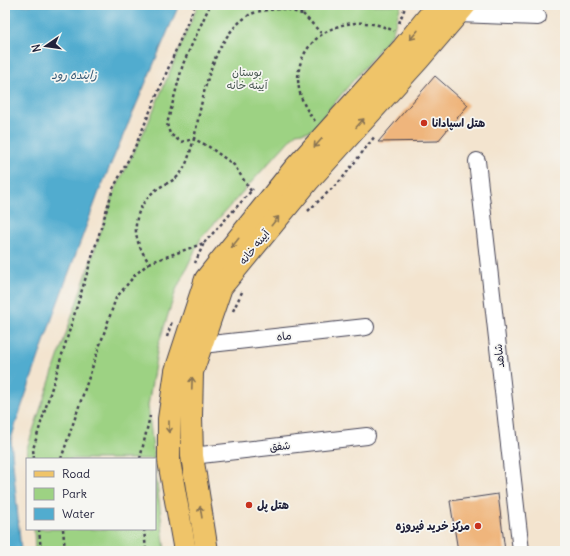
<svg xmlns="http://www.w3.org/2000/svg" width="570" height="556" font-family="Delius,'Playpen Sans Arabic',sans-serif">
  <style>
    .green { fill: #9dd283; stroke: #607a5f }
    .water { fill: #51accf; stroke: #3a6785 }
    .building { fill: #efb57b }
    .lines { fill: none; stroke-linecap: round; stroke-linejoin: round }
    .minor-casing { stroke: #413f51; stroke-width: 18 }
    .primary-casing { stroke: #413f51; stroke-width: 24 }
    .path { stroke: #413f51; stroke-width: 2.5; stroke-dasharray: 3 3; stroke-linecap: butt }
    .minor { stroke: #fff; stroke-width: 16 }
    .primary { stroke: #efc469; stroke-width: 22 }
    .oneway { stroke: #887352 }
    .poi-dot { fill: #c8321e; stroke: #f6f6f2; stroke-width: 1.5 }
    .labels { text-anchor: middle; stroke-width: 3.5; stroke-linejoin: round; paint-order: stroke }
    .park-label { font-size: 11px; fill: #475751; stroke: #f6f6f2 }
    .poi-label { font-size: 11px; font-weight: bold; fill: #22223b; stroke: #f6f6f2; text-anchor: start }
    .street-label { font-size: 11px; fill: #22223b; stroke: #f6f6f2 }
    .water-label { font-size: 12px; font-style: italic; fill: #355976; stroke: #f6f6f2 }
  </style>
  <rect width="100%" height="100%" fill="#f6f6f2"/>
  <filter id="ink" filterUnits="userSpaceOnUse"><feTurbulence type="fractalNoise" baseFrequency=".025" numOctaves="2"/><feDisplacementMap in="SourceGraphic" scale="8" xChannelSelector="R" yChannelSelector="G"/><feConvolveMatrix kernelMatrix="1 2 1 2 8 2 1 2 1" color-interpolation-filters="sRGB"/></filter>
  <filter id="wash" filterUnits="userSpaceOnUse"><feTurbulence type="fractalNoise" baseFrequency=".012" numOctaves="4" result="noise"/><feDisplacementMap in="SourceGraphic" scale="16" xChannelSelector="R" yChannelSelector="G"/><feGaussianBlur stdDeviation="0.9" result="paint"/><feColorMatrix in="noise" values="0 0 0 0 0 0 0 0 0 0 0 0 0 0 0 0 0 1.4 0 .05"/><feComposite in="paint" operator="in"/></filter>
  <g filter="url(#wash)">
    <rect width="100%" height="100%" fill="#f3e4cf"/>
    <polygon class="green" points="198,5 401,5 392,34 311,131 296,133 201,238 176,290 158,346 148,406 165,551 35,551 34,529 155,529 155,459 28,459 27,448 115,190 148,123"/>
    <polygon class="water" points="5,5 179,5 99,192 55,310 16,423 11,440 21,551 5,551"/>
    <g id="blocks">
      <g class="building">
        <polygon points="435,76 468,105 438,141 378,142"/>
        <polygon points="498,494 505,551 458,551 450,501"/>
      </g>
    </g>
  </g>
  <g filter="url(#ink)">
    <use href="#blocks" fill-opacity="0" stroke="#413f51" stroke-width="1"/>
    <g class="lines">
      <g class="minor-casing">
        <g id="minor">
          <polyline points="458,14 538,17"/>
          <polyline points="477,161 521,551"/>
          <polyline points="202,345 366,327"/>
          <polyline points="192,456 367,436"/>
        </g>
      </g>
      <g class="primary-casing">
        <g id="primary">
          <polyline points="185,551 169,461 169,419 176,371 206,279 294,169 403,48 438,5"/>
          <polyline points="207,551 192,456 191,416 192,372 221,287 309,180 418,60 465,5"/>
        </g>
      </g>
      <g class="path">
        <polyline points="303,14 321,33"/>
        <polyline points="399,23 406,5"/>
        <path d="M315,121C267,63 330,0 394,31"/>
        <path d="M251,191L234,165L208,146L194,139C203,98 210,40 249,15C258,10 274,9 285,9C291,10 297,13 303,14L297,5"/>
        <polyline points="308,211 341,180 375,136"/>
        <polyline points="204,243 253,189"/>
        <polyline points="149,263 204,243 195,263"/>
        <polyline points="233,311 242,292"/>
        <polyline points="167,337 172,321"/>
        <polyline points="34,459 33,449 113,189 135,147 195,5"/>
        <path d="M61,459L116,298L135,275L149,263C146,258 142,252 140,247C130,225 139,202 157,189C164,184 175,181 180,174C188,164 190,151 194,139L181,142L170,134L167,124L183,64L210,5"/>
        <polyline points="140,459 150,416"/>
        <polyline points="39,529 41,551"/>
        <polyline points="63,529 65,551"/>
        <polyline points="144,529 146,551"/>
      </g>
      <use href="#minor" class="minor"/>
      <use href="#primary" class="primary"/>
    </g>
    <defs><path id="oneway-shaft" d="M-6 0H5M1.5-3L5.5 0L1.5 3" fill="none" stroke-width="1.6" stroke-linecap="round" stroke-linejoin="round"/></defs>
    <g class="oneway">
      <use href="#oneway-shaft" transform="translate(414 35) rotate(130)"/>
      <use href="#oneway-shaft" transform="translate(360 123) rotate(-48)"/>
      <use href="#oneway-shaft" transform="translate(318 143) rotate(132)"/>
      <use href="#oneway-shaft" transform="translate(275 221) rotate(-51)"/>
      <use href="#oneway-shaft" transform="translate(235 243) rotate(129)"/>
      <use href="#oneway-shaft" transform="translate(192 383) rotate(-88)"/>
      <use href="#oneway-shaft" transform="translate(169 427) rotate(90)"/>
      <use href="#oneway-shaft" transform="translate(201 512) rotate(-99)"/>
    </g>
  </g>
  <g class="poi-dot">
    <circle cx="424" cy="123" r="4"/>
    <circle cx="249" cy="505" r="4"/>
    <circle cx="478" cy="526" r="4"/>
  </g>
  <g class="labels">
    <g class="park-label">
      <text x="247" y="76">بوستان<tspan x="247" dy="13">آیینه خانه</tspan></text>
    </g>
    <g class="poi-label">
      <text x="432" y="127">هتل اسپادانا</text>
      <text x="257" y="509">هتل پل</text>
      <text x="470" y="530" text-anchor="end">مرکز خرید فیروزه</text>
    </g>
    <g class="street-label">
      <text transform="translate(254 247) rotate(-51)" y="4">آیینه خانه</text>
      <text transform="translate(284 336) rotate(-6)" y="4">ماه</text>
      <text transform="translate(499 356) rotate(-96)" y="4">شاهد</text>
      <text transform="translate(280 446) rotate(-6)" y="4">شفق</text>
    </g>
    <g class="water-label">
      <text x="74" y="79">زاینده رود</text>
    </g>
  </g>
  <rect width="570" height="556" fill="none" stroke="#f6f6f2" stroke-width="20"/>
  <rect x="26" y="458" width="130" height="72" fill="#f6f6f2" stroke="#a1a1a9"/>
  <rect x="34" y="471" width="20" height="6" fill="#efc469" stroke="#a1a1a9"/>
  <text x="62" y="478" font-size="12" fill="#22223b">Road</text>
  <rect x="34" y="488" width="20" height="12" fill="#9dd283" stroke="#a1a1a9"/>
  <text x="62" y="498" font-size="12" fill="#22223b">Park</text>
  <rect x="34" y="508" width="20" height="12" fill="#51accf" stroke="#a1a1a9"/>
  <text x="62" y="518" font-size="12" fill="#22223b">Water</text>
  <g transform="translate(46 46) rotate(257)" stroke="#f6f6f2" stroke-width="3" paint-order="stroke">
  <path d="M0-3L7 15L0 10L-7 15Z" fill="#22223b"/>
  <text y="-6" font-size="11" font-weight="bold" text-anchor="middle" fill="#22223b">N</text>
  </g>
</svg>
